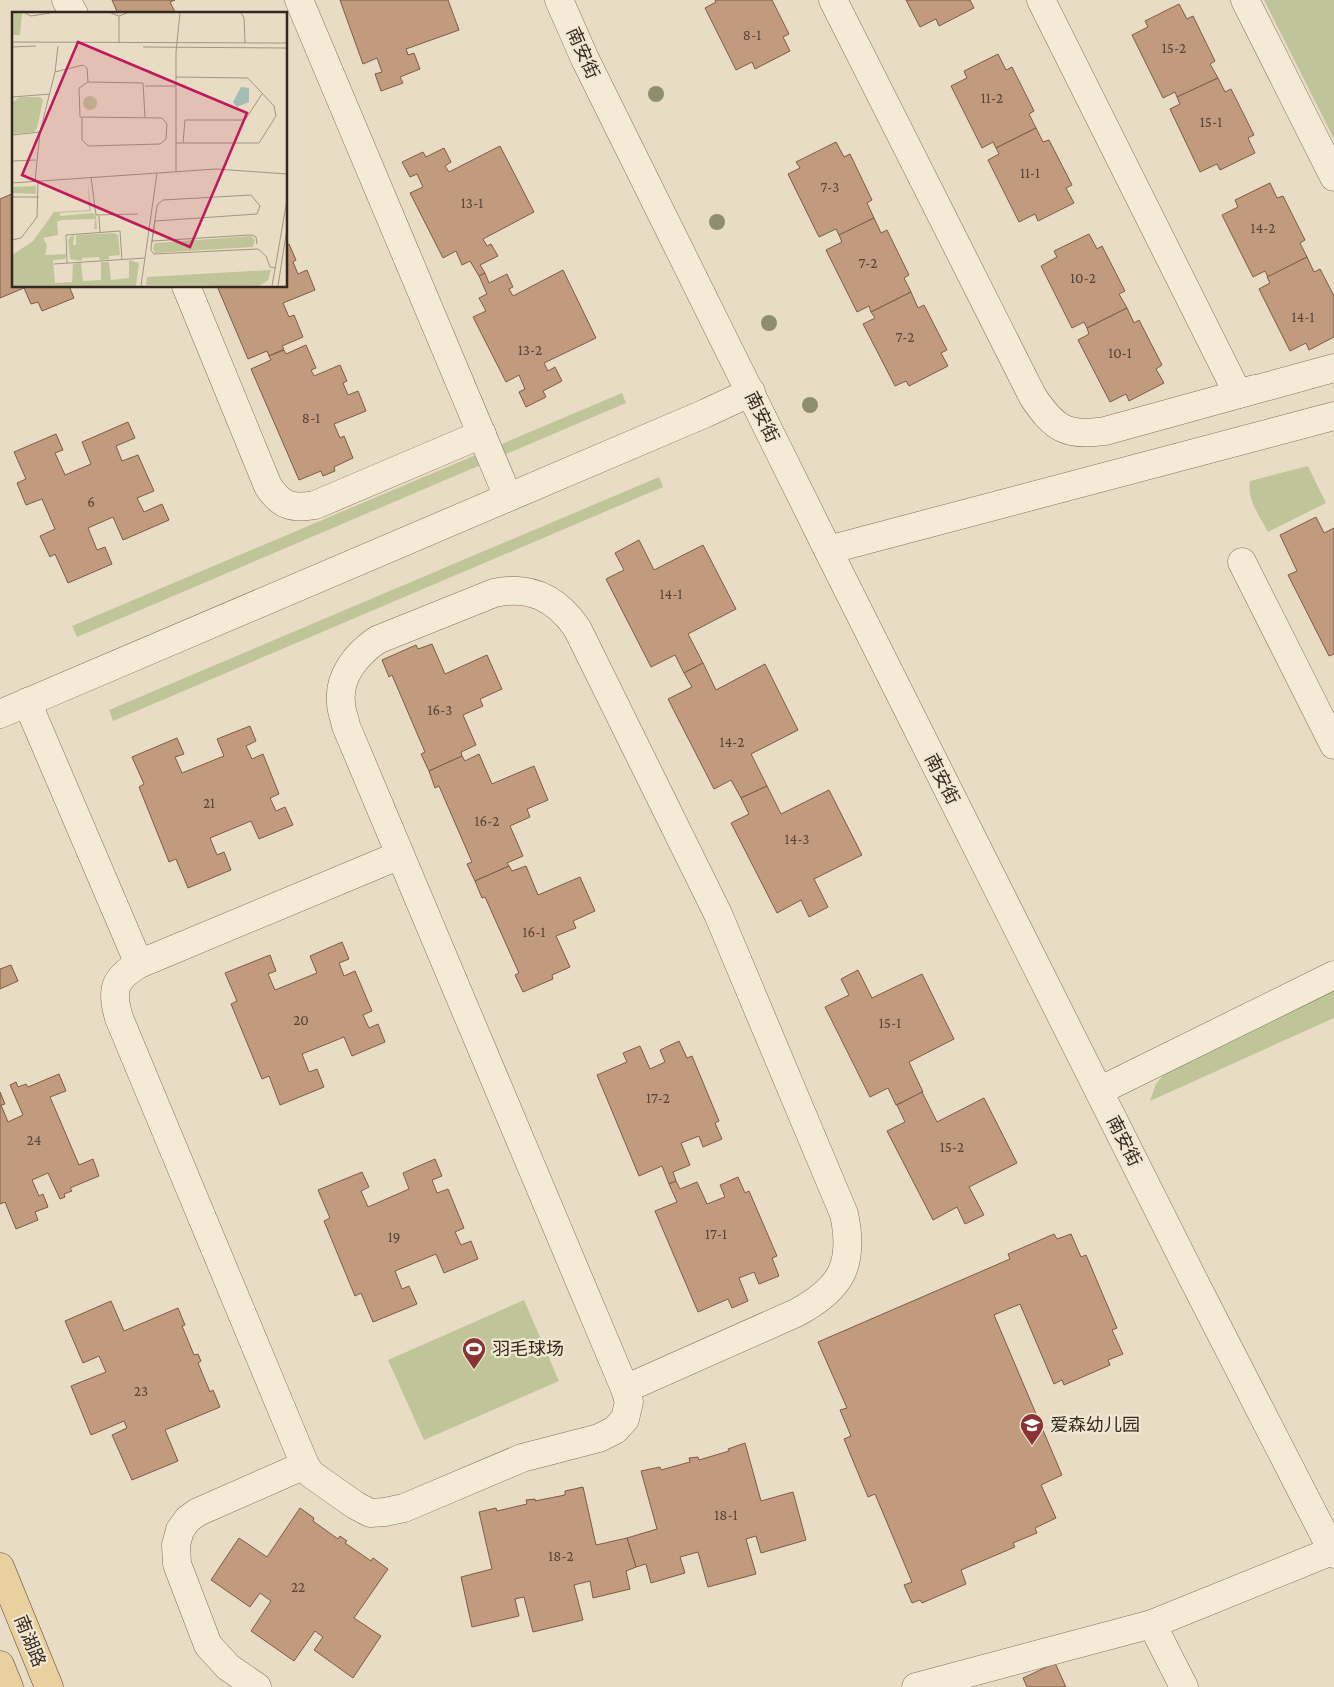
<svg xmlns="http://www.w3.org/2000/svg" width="1334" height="1687" font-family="'Crimson Pro','Noto Sans SC',serif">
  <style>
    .green { fill: #c0c599 }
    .building { fill: #c29a7e; stroke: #7d5b45 }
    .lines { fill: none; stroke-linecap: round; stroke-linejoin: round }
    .minor-casing { stroke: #816f5c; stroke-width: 29 }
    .major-casing { stroke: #4f3e30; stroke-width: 29 }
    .minor { stroke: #f4ebd6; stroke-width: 28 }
    .major { stroke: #e8d09f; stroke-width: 28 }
    .tree { fill: #8e8e6e }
    .labels { text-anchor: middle; stroke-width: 4.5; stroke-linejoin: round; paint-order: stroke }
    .number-label { font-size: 15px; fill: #564437 }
    .street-label { font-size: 18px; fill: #32281f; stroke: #f1e8d2 }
    .poi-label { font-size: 18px; fill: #32281f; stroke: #f1e8d2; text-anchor: start }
    .inset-road { fill: none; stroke: #9f9582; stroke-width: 1 }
    .view { fill: #c2185b; fill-opacity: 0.15; stroke: #c2185b; stroke-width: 2.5 }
    .inset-edge { fill: none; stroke: #32281f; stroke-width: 2.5 }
  </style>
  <rect width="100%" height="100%" fill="#e8ddc4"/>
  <g class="green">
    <polygon points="1264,0 1334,0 1334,139"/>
    <polygon points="622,393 626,403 77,637 72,626"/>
    <path d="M1308,466L1326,503L1268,532C1260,516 1246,499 1250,481Z"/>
    <polygon points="659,477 663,487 113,721 109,710"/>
    <polygon points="1334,986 1334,1018 1150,1101 1156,1084 1166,1072"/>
    <polygon points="524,1300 559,1381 424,1440 388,1360"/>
  </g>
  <g class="building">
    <polygon points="112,0 175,0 170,2 176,14 118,14"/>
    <polygon points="340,0 448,0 459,30 406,49 408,55 414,53 420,69 400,77 403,83 381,91 375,74 382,72 377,58 363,64"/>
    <polygon points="715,0 772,0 789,34 783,37 790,51 755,69 752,62 736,70 705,8 716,2"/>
    <polygon points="906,0 970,0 974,8 939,26 936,19 920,27"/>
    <polygon points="1179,4 1187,19 1193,16 1215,61 1210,64 1218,78 1177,97 1175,92 1163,98 1132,35 1148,27 1145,21"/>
    <polygon points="998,54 1006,70 1012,67 1034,111 1029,114 1036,128 996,148 993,142 982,148 951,86 967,78 964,71"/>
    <polygon points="1218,78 1225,92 1231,89 1254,135 1248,138 1255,153 1220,170 1217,164 1200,172 1170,109 1180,104 1177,97"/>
    <polygon points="1036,128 1043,142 1049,140 1072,185 1066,188 1074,203 1038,221 1035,214 1019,222 988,160 999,154 996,148"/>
    <polygon points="836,142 844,157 850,154 872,200 867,203 874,218 839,235 836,229 819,237 788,174 800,168 796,162"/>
    <polygon points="500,146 534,212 483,239 487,246 491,244 498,256 480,265 485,273 479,276 470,261 462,265 456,251 443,258 410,193 423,187 417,174 410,177 402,162 423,152 426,157 444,148 451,162 445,166 449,172"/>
    <polygon points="1270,183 1277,198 1283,196 1305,240 1300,243 1307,257 1268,277 1265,271 1253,277 1222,215 1238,207 1235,200"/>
    <polygon points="14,193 14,286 69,286 74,298 42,311 38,302 31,304 24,288 0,298 0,199"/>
    <polygon points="874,218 881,233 887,230 909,275 904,278 911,292 871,312 869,306 857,312 826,250 842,242 839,235"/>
    <polygon points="1089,234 1097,249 1102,246 1125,291 1119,294 1127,308 1087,328 1084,322 1072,328 1041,266 1057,257 1054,251"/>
    <polygon points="289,244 296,260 293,262 298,274 307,270 315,290 283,303 289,317 294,315 303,337 282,346 284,349 269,356 267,351 248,359 217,286 286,286 286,245"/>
    <polygon points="1307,257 1314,272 1320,269 1334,296 1334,337 1309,350 1306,343 1290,351 1259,289 1270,283 1267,277"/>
    <polygon points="563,270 596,338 544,363 548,371 555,367 562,381 543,391 546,397 526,407 519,392 525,389 519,375 506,382 473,317 486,311 479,298 487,294 479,276 485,273 489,283 507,274 513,287 509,289 513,296"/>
    <polygon points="911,292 918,308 924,305 947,350 941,353 948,366 909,386 906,381 895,386 863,324 875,318 871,312"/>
    <polygon points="1127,308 1134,323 1139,320 1162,365 1156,369 1164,383 1129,401 1126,394 1110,402 1078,340 1089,334 1087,328"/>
    <polygon points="306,345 316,368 311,370 314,376 340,365 347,381 343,383 348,395 358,391 366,411 334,424 340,438 344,436 353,458 334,467 335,471 323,476 321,471 299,480 251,369 271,360 269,356 284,350 286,354"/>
    <polygon points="128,422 135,438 116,446 122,461 138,455 154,491 137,498 144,512 162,504 169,520 123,540 113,517 88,528 97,550 105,547 112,564 68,583 55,554 50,557 40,536 55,529 42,499 26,505 17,483 26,479 14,452 56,434 63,450 55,453 65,475 91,464 82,442"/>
    <polygon points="1316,517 1324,533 1334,528 1334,654 1329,656 1288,575 1297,571 1280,535"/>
    <polygon points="639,540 654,570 703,545 736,609 688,634 703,663 684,673 675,655 651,667 606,579 624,570 615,553"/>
    <polygon points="432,644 445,674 487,655 502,689 480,699 483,706 463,715 476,745 461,752 462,756 429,771 421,754 425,752 392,675 389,677 382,660 416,645 418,649"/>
    <polygon points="703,663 716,690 765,664 798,730 751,754 767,786 741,798 731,780 714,789 668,699 692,687 684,673"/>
    <polygon points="250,726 256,741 246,746 252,759 263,754 279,794 270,798 276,811 285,807 293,825 259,839 251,821 210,838 217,855 224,852 231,870 188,888 176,859 169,862 139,787 144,784 132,757 177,738 184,754 175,757 182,773 224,756 217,739"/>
    <polygon points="479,754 492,784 534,766 548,800 527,809 530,817 510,826 523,856 507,863 509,866 475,881 467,864 472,862 439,786 435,788 429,771 462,756 465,761"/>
    <polygon points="767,786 781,814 829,790 862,855 814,879 828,907 809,917 801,900 777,913 731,823 749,814 741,798"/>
    <polygon points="509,866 512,871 526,866 538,895 580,877 595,911 573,921 576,928 556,936 570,967 552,975 553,979 523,992 515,975 519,973 485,897 482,898 475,881"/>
    <polygon points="342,942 349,959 339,963 344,976 355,971 372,1011 363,1015 369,1028 378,1024 385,1042 352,1056 344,1037 302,1054 309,1072 317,1069 324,1087 280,1105 269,1076 262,1079 231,1004 237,1001 225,973 270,955 276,971 268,974 275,990 317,973 310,956"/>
    <polygon points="11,965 18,981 0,989 0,969"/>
    <polygon points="858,970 872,998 922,974 954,1039 909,1062 923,1092 896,1105 888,1088 870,1097 825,1007 849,995 841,979"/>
    <polygon points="679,1041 687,1058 692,1056 719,1121 715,1123 722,1139 703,1147 699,1136 681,1143 690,1165 673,1172 676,1181 669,1184 662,1166 639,1176 597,1075 627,1062 623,1053 640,1046 650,1069 665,1062 660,1050"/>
    <polygon points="59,1074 66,1091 50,1097 79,1165 93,1159 99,1176 70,1188 72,1191 64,1194 65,1197 60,1199 48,1173 32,1180 39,1196 43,1194 48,1207 35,1212 38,1220 16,1229 5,1202 0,1204 0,1092 5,1104 1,1105 8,1122 23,1115 10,1085 16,1082 18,1087 26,1084 28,1087"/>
    <polygon points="922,1092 937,1122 984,1098 1017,1163 969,1187 984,1215 965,1224 957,1207 933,1220 887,1131 905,1122 897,1105"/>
    <polygon points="435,1159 442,1176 432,1180 437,1193 448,1189 464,1228 455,1232 461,1245 471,1241 478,1259 444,1273 436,1254 395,1271 402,1289 409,1286 417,1304 373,1322 361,1293 355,1296 324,1221 330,1218 318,1190 362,1172 369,1187 361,1191 368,1207 409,1189 403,1173"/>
    <polygon points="738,1177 745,1193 749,1191 777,1256 772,1258 779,1276 759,1284 754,1272 739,1278 748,1301 732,1308 728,1299 698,1312 655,1211 677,1202 669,1184 676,1181 680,1189 697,1182 707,1204 725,1197 720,1185"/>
    <polygon points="1054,1234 1057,1239 1071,1234 1081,1257 1086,1255 1117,1328 1112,1330 1123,1354 1108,1360 1110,1365 1064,1385 1062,1380 1054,1384 1020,1304 994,1315 1062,1475 1041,1485 1056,1518 1035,1528 1037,1533 1013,1543 1015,1547 961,1570 966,1584 922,1603 920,1600 912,1603 904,1585 912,1582 875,1494 868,1497 844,1439 851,1436 840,1410 847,1408 818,1342 1010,1259 1008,1254"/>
    <polygon points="111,1301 124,1331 178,1308 185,1325 182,1326 194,1355 198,1354 201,1361 198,1363 210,1392 213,1390 220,1407 165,1430 178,1461 132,1480 112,1435 127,1428 124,1421 91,1435 71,1386 106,1372 99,1356 83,1363 65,1321"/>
    <polygon points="745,1443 761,1501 793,1492 806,1540 761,1553 756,1536 746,1539 756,1574 708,1587 698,1552 680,1557 685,1573 651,1583 646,1564 636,1567 627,1538 657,1529 641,1471 660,1467 661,1470 690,1462 689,1458 698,1457 699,1460 729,1451 728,1449"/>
    <polygon points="583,1487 596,1545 627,1538 636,1567 626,1571 630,1589 593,1598 590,1581 574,1585 583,1620 533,1632 524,1597 515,1599 519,1616 472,1627 461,1577 492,1569 479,1512 496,1508 497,1511 527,1504 526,1500 535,1499 535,1501 565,1495 565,1491"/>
    <polygon points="300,1508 314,1518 313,1521 338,1539 340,1536 347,1541 345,1543 371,1561 373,1558 388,1569 354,1618 381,1636 353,1678 314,1650 323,1637 315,1631 294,1661 251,1631 271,1601 260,1593 250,1607 211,1580 239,1538 267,1557"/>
    <polygon points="1055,1663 1066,1687 1027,1687 1023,1678"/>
  </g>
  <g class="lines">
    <g class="minor-casing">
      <g id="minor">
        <polyline points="66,0 74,14"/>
        <polyline points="299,0 508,497"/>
        <polyline points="559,0 585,59 828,550 1193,1279 1334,1554"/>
        <path d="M833,0L1033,397C1054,428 1066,437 1105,431L1334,368"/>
        <polyline points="1041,0 1238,394 1255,389"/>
        <polyline points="1245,0 1334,177"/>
        <path d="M186,286L268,486C281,506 292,509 315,505L482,434"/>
        <polyline points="828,550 1334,416"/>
        <polyline points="1242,562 1334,745"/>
        <polyline points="27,702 139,964"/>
        <polyline points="0,714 706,413 751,392"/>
        <path d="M400,855L139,964C113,979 111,991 119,1018L305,1465L311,1474L355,1505L370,1513L385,1512L404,1508L522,1458L599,1438L615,1430L625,1419L629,1402L625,1389L346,726C345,719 341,711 341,703C338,676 357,654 377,640L494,593C530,585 556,598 577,628L718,914L844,1214C855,1265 841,1289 796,1313L625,1389"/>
        <polyline points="1099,1091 1334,975"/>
        <polyline points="1152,1624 1184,1687"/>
        <polyline points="257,1687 228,1667 208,1645 177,1564 176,1545 180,1530 188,1519 198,1512 305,1465"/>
        <polyline points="916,1687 1152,1624 1332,1551"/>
      </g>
    </g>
    <g class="major-casing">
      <g id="major">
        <polyline points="0,1567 49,1687"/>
        <polyline points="0,1665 9,1687"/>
      </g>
    </g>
    <use href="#minor" class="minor"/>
    <use href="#major" class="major"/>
  </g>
  <g class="tree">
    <circle cx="656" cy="94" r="8"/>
    <circle cx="717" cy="222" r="8"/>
    <circle cx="769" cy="323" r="8"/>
    <circle cx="810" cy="405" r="8"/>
  </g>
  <defs>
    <g id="stadium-pin" transform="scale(1.25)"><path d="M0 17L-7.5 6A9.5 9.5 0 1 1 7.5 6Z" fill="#893335" stroke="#f1e8d2"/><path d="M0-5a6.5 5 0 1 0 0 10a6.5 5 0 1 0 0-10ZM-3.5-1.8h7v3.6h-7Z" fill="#fff"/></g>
    <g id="school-pin" transform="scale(1.25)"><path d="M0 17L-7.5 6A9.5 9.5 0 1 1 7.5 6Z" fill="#893335" stroke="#f1e8d2"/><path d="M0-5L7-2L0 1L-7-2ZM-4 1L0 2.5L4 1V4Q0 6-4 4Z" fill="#fff"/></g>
  </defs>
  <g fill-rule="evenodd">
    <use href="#stadium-pin" x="474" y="1349"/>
    <use href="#school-pin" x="1032" y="1425"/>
  </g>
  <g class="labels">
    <g class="number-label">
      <text x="752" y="40">8-1</text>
      <text x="1174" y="53">15-2</text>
      <text x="992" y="103">11-2</text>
      <text x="1211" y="127">15-1</text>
      <text x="1030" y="178">11-1</text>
      <text x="830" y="192">7-3</text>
      <text x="472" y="208">13-1</text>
      <text x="1263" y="233">14-2</text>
      <text x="868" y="268">7-2</text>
      <text x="1083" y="283">10-2</text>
      <text x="1303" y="322">14-1</text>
      <text x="905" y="342">7-2</text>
      <text x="530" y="355">13-2</text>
      <text x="1120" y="358">10-1</text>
      <text x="311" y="423">8-1</text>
      <text x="91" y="507">6</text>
      <text x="671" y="599">14-1</text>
      <text x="440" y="715">16-3</text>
      <text x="732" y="747">14-2</text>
      <text x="209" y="808">21</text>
      <text x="487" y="826">16-2</text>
      <text x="797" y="844">14-3</text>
      <text x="534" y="937">16-1</text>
      <text x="301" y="1025">20</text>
      <text x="890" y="1028">15-1</text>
      <text x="658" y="1103">17-2</text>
      <text x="34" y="1145">24</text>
      <text x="952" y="1152">15-2</text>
      <text x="716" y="1239">17-1</text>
      <text x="394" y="1242">19</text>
      <text x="141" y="1396">23</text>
      <text x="726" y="1520">18-1</text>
      <text x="561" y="1561">18-2</text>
      <text x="298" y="1592">22</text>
    </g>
    <g class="street-label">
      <text transform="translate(583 53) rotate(66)" y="6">南安街</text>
      <text transform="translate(762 417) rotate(64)" y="6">南安街</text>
      <text transform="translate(942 779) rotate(63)" y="6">南安街</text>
      <text transform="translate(1124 1141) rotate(63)" y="6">南安街</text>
      <text transform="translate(30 1641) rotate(68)" y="6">南湖路</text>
    </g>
    <g class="poi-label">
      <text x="492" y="1355">羽毛球场</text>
      <text x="1050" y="1431">爱森幼儿园</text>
    </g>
  </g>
  <g transform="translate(12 12)">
    <rect width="275" height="275" fill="#e8ddc4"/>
    <path d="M0,1H10L8,23H0ZM71 91a7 7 0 1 1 14 0a7 7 0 1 1-14 0ZM8,85H28L31,88L25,116L22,120L0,122V90ZM76,170L79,199L48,201V204L81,201L84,204L85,217H82L83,207L49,208L45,210L46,223L31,226L35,233L33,243L54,242L53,247L41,248L43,271L60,270L61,252L69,251L71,269L89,268V250H97L99,268L117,266V248L127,251L124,274H0V243L21,229L42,200L77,198ZM24,174V182L0,181V175ZM102,221L106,223L108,243L97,244V247L88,248L87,245L70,246L69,249L58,247L56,228L59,224L62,223L61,233H64V223ZM239,224L243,228L241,235L143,241L141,236L143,231ZM259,258L256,268L247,274L134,273L135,265Z" fill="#c0c599"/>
    <path d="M229,75L237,76V90L225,95L221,90Z" fill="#a5bcb5"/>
    <path class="inset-road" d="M13,1L19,4L38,1M99,1L107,4L115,1M229,1L232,6L233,31M107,4V31M0,30L275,31M0,35L24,34M131,35L275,36M43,60L71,53L75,56L76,70M164,65L236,66L262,94L264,104L247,131H164M133,74H164M0,85L38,82M70,105V128L76,134L148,132L154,127L155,112L150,106L68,105L67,76L76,70L131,71L133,105M0,123L28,120M171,131L173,108H233L250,82M0,149L24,148M164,160V40L168,1M79,165L84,203L126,202M23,169L28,120L43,60L46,34M0,171L204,157L275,162M0,185H27M87,204L88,221M0,228L9,226L25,205L26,169M245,232L244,225L240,223H237L140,229L143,209L245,202L248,194L239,183L151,188L146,192L145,194L139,236V238L142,242L246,237L254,244L258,255L264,256M55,251L54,223L108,219L110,248M42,252L133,246M129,274L145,161M260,274L275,188M266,274L275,216"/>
    <path class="view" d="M66,30L235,101L178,235L10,163Z"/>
    <rect width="275" height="275" class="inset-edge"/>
  </g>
</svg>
